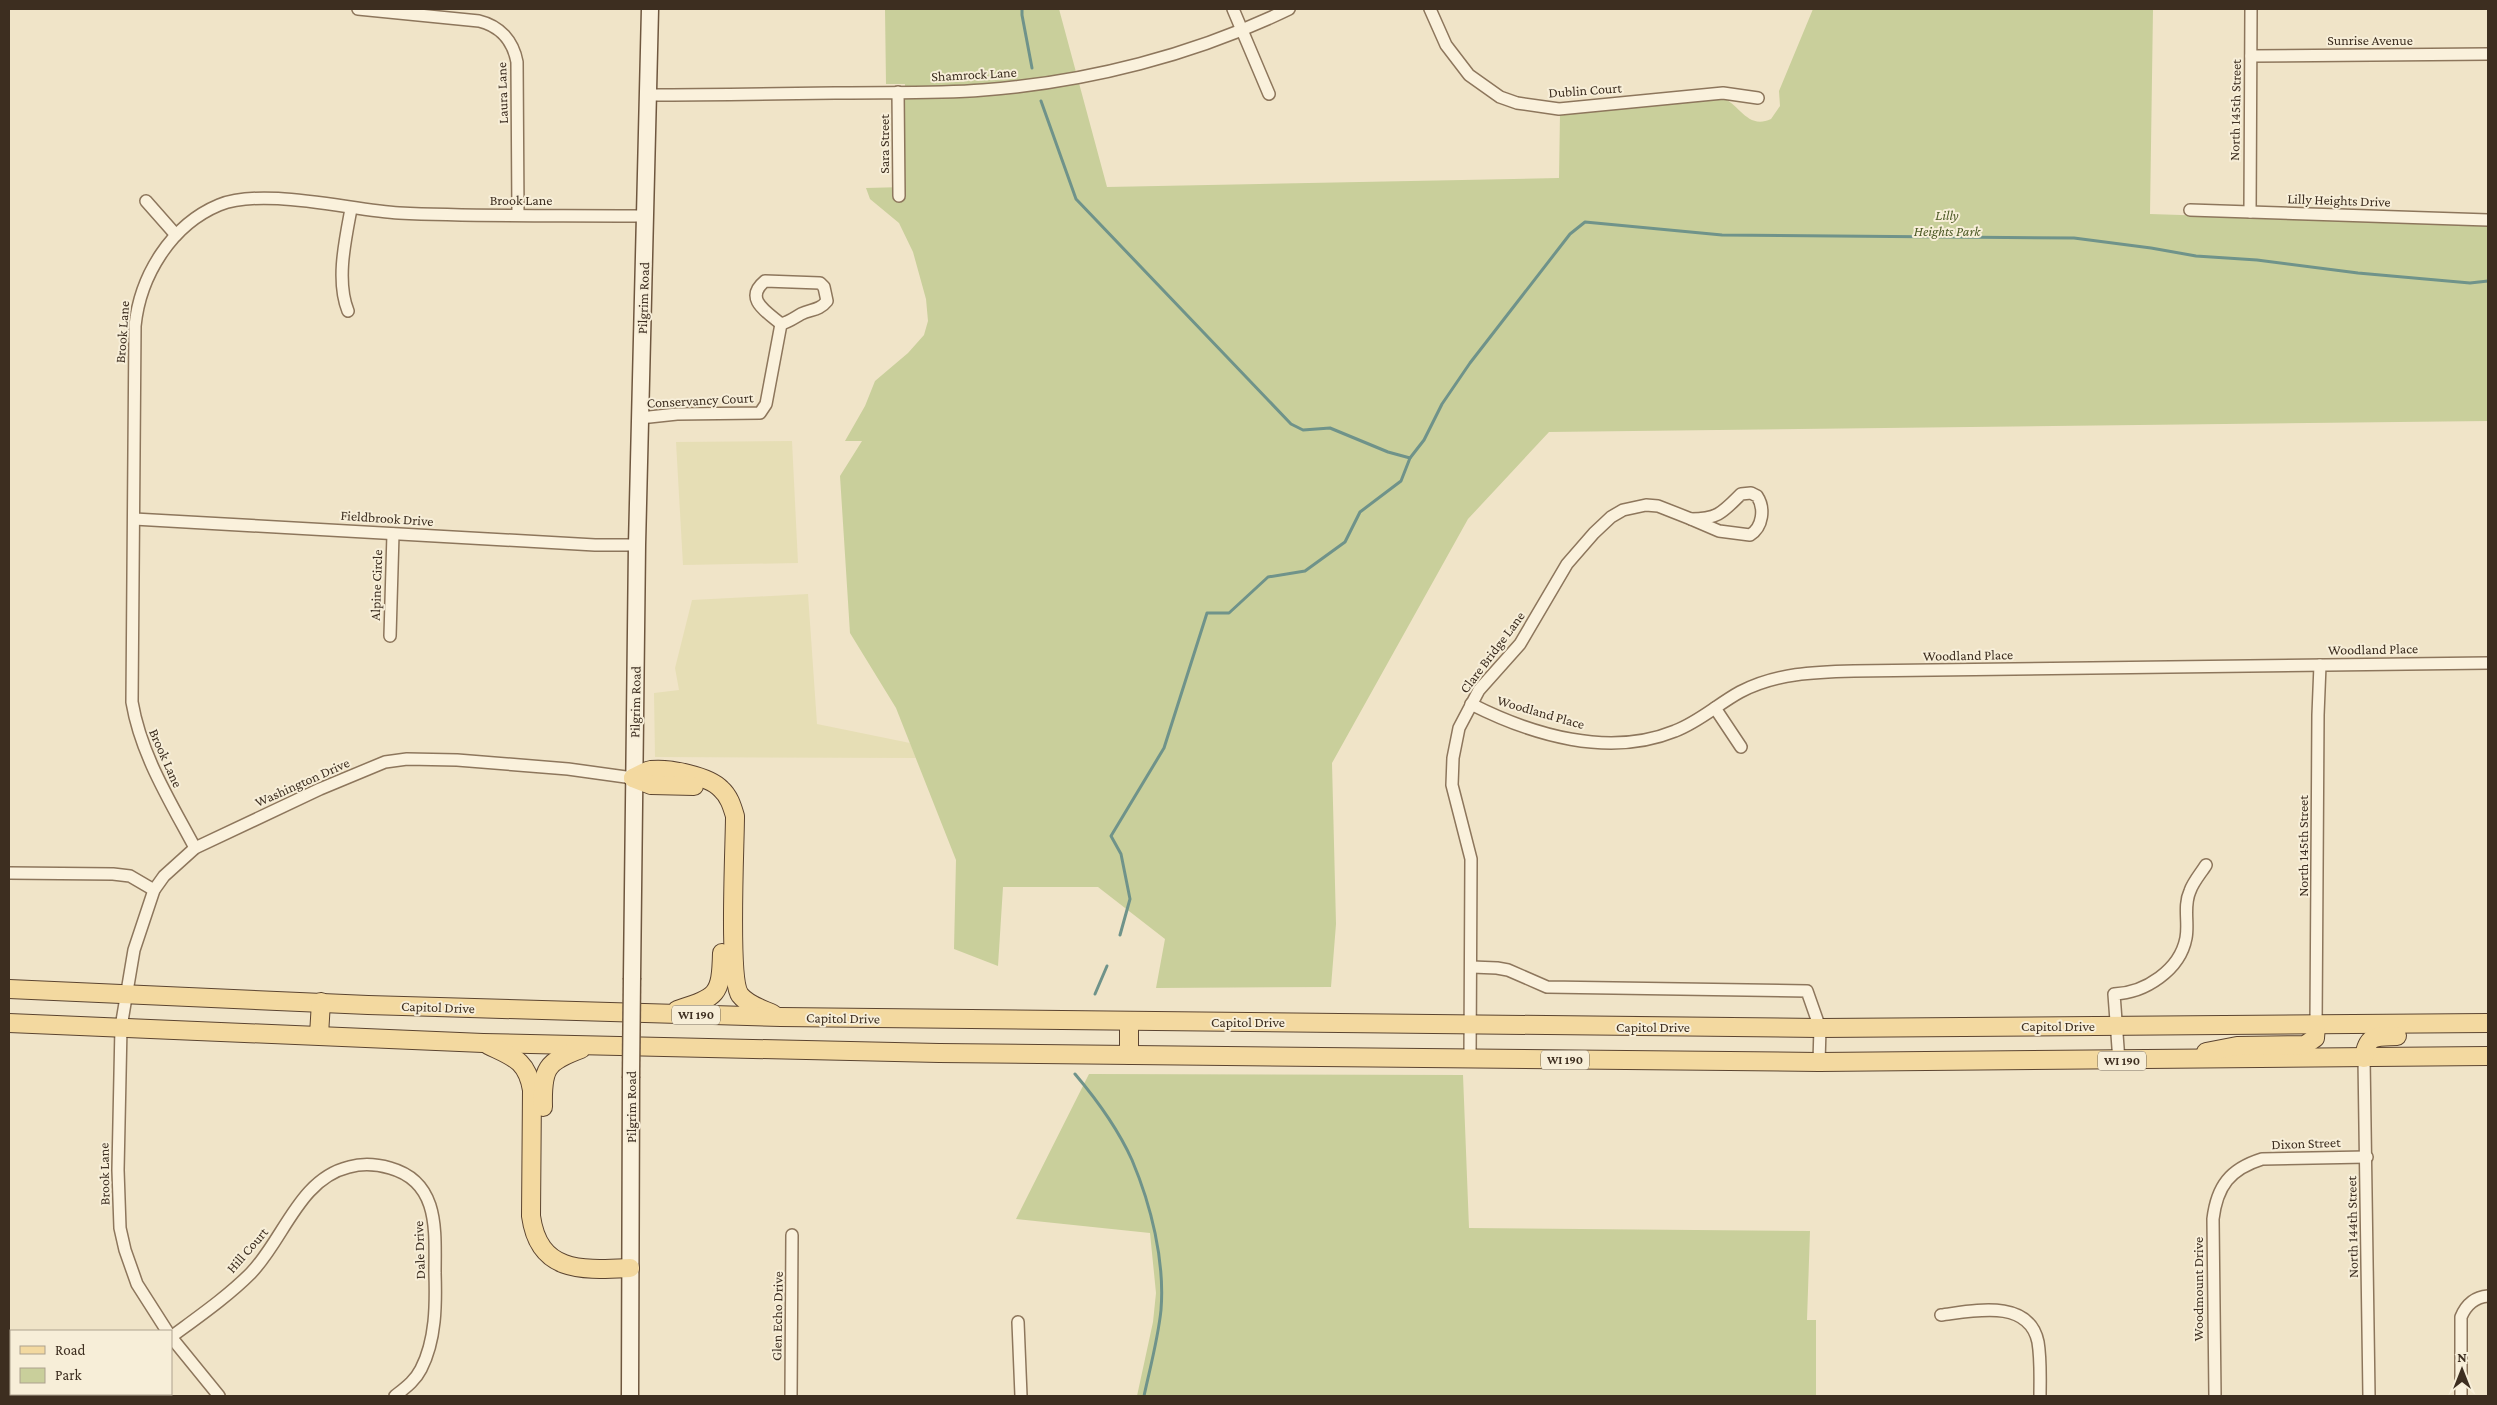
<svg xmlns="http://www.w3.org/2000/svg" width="2497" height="1405" font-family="'Crimson Pro',serif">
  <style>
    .farmland { fill: #e6deb5 }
    .green { fill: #c9cf9b }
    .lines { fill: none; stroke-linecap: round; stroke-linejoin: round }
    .stream { stroke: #6f938a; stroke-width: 3 }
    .street-casing { stroke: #8d765c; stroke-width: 14 }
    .secondary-casing { stroke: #6f573f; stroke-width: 19 }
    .primary-casing { stroke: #5b4430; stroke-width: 20 }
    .street { stroke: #faf1dc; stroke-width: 11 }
    .secondary { stroke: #faf1dc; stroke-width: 16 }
    .primary { stroke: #f3d9a0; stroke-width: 18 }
    .secondary-bridge-casing { stroke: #6f573f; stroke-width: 19; stroke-linecap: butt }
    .secondary-bridge { stroke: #faf1dc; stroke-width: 16 }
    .labels { text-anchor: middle; stroke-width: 4; stroke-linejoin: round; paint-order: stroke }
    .shield { fill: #f7eed8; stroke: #756857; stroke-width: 1 }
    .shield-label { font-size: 12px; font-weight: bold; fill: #3d2e20 }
    .street-label { font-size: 14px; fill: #3d2e20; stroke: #f7eed8 }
    .park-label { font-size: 14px; font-style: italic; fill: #4d5a26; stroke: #f7eed8 }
  </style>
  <rect width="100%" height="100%" fill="#f0e4c8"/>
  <g class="farmland">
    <polygon points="792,441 798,563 683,565 676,442"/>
    <polygon points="808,594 817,724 910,743 916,758 655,757 654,693 679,690 675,668 692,600"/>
  </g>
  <g class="green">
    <path d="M885,9H1059L1107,187L1559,178L1560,113L1721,97C1740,104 1747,130 1771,119L1780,106L1779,91L1813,9H2153L2150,214L2488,225V421L1549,432L1468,519L1332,763L1336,924L1331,987L1156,988L1165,939L1098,887H1003L998,966L954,949L956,860L896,708L850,633L840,476L862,441H845L865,406L875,381L908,353L924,335L928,321L926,299L913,252L899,223L870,199L866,188L904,187L905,84H886Z"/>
    <polygon points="1089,1074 1463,1075 1469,1228 1810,1231 1807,1320 1816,1320 1816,1396 1137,1396 1153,1322 1156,1293 1150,1233 1016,1219"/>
  </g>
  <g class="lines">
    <g class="stream">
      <polyline points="1022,9 1022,15 1032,68"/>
      <polyline points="1041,101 1076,199 1291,424 1303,430 1330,428 1388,452 1410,458"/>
      <polyline points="1120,935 1130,899 1121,854 1111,836 1164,748 1207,613 1229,613 1268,577 1305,571 1345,542 1360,512 1401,481 1410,458 1424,440 1442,404 1470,363 1570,234 1585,222 1722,235 2074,238 2151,248 2196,256 2257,260 2358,273 2470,283 2488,281"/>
      <polyline points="1095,994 1107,966"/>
      <path d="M1075,1074C1097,1100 1118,1129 1132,1160C1151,1205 1165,1261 1161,1310C1158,1339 1150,1368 1144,1396"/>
    </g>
    <g class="street-casing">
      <g id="street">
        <path d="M358,9L479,21C500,26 513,41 517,62L518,215"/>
        <polyline points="1233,9 1269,94"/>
        <polyline points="1430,9 1446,45 1469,75 1500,97 1517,103 1559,109 1723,93 1758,98"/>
        <polyline points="2251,56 2488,54"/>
        <polyline points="898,92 899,196"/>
        <path d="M649,95C711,95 773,94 835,93C884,92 934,94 983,90C1088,82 1194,55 1289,9"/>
        <polyline points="146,201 176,235"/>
        <polyline points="2190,210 2488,220"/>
        <polyline points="2250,212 2251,9"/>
        <path d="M765,281L820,283L824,287L827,301C819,311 811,309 801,314C794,318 789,322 781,324C767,312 743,299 765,281Z"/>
        <path d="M348,311C336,281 345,241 351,209"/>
        <polyline points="640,418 677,414 760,413 766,404 781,324"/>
        <path d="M1751,493L1757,496C1765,508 1763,527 1750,535L1719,531L1691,519C1718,519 1723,512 1741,494Z"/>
        <polyline points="134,519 595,545 637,545"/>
        <polyline points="390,636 393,534"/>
        <path d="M1471,704C1532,735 1609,758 1675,731C1699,722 1718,704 1740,692C1776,673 1815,672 1854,671L2488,663"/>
        <polyline points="1715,708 1741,747"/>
        <path d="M195,848C170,801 141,755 132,702L135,326C140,276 171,225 219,205C263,187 350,210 399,213C481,217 563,215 645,216"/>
        <polyline points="9,873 113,874 130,876 154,890"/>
        <polyline points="1472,967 1497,968 1508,970 1547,987 1807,991 1820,1028 1819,1062"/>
        <polyline points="2316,1026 2318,715 2320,665"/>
        <polyline points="1470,1058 1471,859 1452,785 1453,758 1459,728 1479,690 1520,644 1567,564 1594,533 1611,517 1623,510 1646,505 1658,506 1691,519"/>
        <polyline points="2364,1058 2369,1396"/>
        <path d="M2119,1061L2114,994C2145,993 2180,970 2186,938C2189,923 2183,906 2190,891C2193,882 2201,873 2206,865"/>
        <path d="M1941,1315C1973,1311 2029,1298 2038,1342C2041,1360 2040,1379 2040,1396"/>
        <polyline points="1018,1322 1021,1396"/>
        <polyline points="167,1331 137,1284 125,1250 120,1228 118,1170 121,1027 134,950 154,890 164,876 195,848 320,789 385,762 407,759 457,760 568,769 633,778"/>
        <path d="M171,1337C198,1317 227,1297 251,1273C284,1239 299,1179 349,1167C363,1163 376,1164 390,1168C440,1182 435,1231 435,1273C436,1304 436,1340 421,1369C415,1381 405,1388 395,1396"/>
        <polyline points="171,1337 219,1396"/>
        <polyline points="791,1396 792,1235"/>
        <path d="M2215,1396L2213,1219C2217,1186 2230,1169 2262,1159L2367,1157"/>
        <path d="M2461,1396V1317C2466,1305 2475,1297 2488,1296"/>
      </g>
    </g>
    <g class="secondary-casing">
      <g id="secondary">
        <polyline points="632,978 637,545 650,9"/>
        <polyline points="630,1396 631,1078"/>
      </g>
    </g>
    <g class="primary-casing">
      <g id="primary">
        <path d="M633,778C639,775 645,771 651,770C669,768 709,776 721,789C729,796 732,806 735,816C735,845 728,979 740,995C748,1005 762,1009 773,1014"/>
        <polyline points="633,778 651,785 694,786"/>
        <polyline points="9,989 368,1005 781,1017 1820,1028 2488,1023"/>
        <path d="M677,1010C717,997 721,996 722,953"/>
        <polyline points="1129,1021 1129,1055"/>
        <polyline points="9,1023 483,1043 939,1053 1819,1062 2488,1056"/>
        <polyline points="319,1035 321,1002"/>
        <path d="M488,1045C513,1057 527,1060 532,1090L531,1216C539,1274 583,1270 630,1268"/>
        <polyline points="2206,1052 2237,1046 2305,1045 2315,1038 2316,1026"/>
        <path d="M2364,1058C2367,1034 2376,1037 2397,1036"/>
        <path d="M543,1107C542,1068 546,1062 581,1049"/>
      </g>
    </g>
    <use href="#street" class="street"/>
    <use href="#secondary" class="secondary"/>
    <use href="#primary" class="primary"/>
    <g class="secondary-bridge-casing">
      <polyline id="secondary-bridge" points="631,1078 632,978"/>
    </g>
    <use href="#secondary-bridge" class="secondary-bridge"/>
  </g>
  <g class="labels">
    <g class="shield">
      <rect x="672" y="1005.5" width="48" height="19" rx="4"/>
      <rect x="1541" y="1050.5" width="48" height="19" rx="4"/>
      <rect x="2098" y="1051.5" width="48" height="19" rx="4"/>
    </g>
    <g class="shield-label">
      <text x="696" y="1019">WI 190</text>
      <text x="1565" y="1064">WI 190</text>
      <text x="2122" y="1065">WI 190</text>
    </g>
    <g class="street-label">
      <text x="2370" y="45">Sunrise Avenue</text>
      <text transform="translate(974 74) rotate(-3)" y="5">Shamrock Lane</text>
      <text transform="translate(1585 90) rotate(-4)" y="5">Dublin Court</text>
      <text transform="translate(502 93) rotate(-92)" y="5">Laura Lane</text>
      <text transform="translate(2235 110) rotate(-89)" y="5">North 145th Street</text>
      <text transform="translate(884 144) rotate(-90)" y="5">Sara Street</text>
      <text x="521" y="205">Brook Lane</text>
      <text transform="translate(2339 200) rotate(2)" y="5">Lilly Heights Drive</text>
      <text transform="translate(643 298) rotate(-88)" y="5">Pilgrim Road</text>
      <text transform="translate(122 332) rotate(-86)" y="5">Brook Lane</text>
      <text transform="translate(700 400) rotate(-3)" y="5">Conservancy Court</text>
      <text transform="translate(387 518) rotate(4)" y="5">Fieldbrook Drive</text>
      <text transform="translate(376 585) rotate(-88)" y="5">Alpine Circle</text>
      <text transform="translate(2373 649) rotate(-1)" y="5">Woodland Place</text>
      <text transform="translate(1492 652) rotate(-53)" y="5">Clare Bridge Lane</text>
      <text transform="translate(1968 655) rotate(-1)" y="5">Woodland Place</text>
      <text transform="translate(635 702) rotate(-89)" y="5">Pilgrim Road</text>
      <text transform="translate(1541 712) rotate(16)" y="5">Woodland Place</text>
      <text transform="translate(166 758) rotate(66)" y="5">Brook Lane</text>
      <text transform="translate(302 782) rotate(-24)" y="5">Washington Drive</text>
      <text transform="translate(2303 846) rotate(-90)" y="5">North 145th Street</text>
      <text transform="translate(438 1007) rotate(2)" y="5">Capitol Drive</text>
      <text transform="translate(843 1018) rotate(1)" y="5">Capitol Drive</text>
      <text x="1248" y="1027">Capitol Drive</text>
      <text x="2058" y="1031">Capitol Drive</text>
      <text x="1653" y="1032">Capitol Drive</text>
      <text transform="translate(631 1107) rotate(-90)" y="5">Pilgrim Road</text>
      <text transform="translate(2306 1143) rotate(-2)" y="5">Dixon Street</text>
      <text transform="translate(104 1174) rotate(-91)" y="5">Brook Lane</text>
      <text transform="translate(2352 1227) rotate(-91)" y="5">North 144th Street</text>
      <text transform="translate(247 1250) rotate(-49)" y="5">Hill Court</text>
      <text transform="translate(419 1250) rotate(-92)" y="5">Dale Drive</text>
      <text transform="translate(2198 1289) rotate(-90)" y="5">Woodmount Drive</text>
      <text transform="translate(777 1316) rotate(-89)" y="5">Glen Echo Drive</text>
    </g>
    <g class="park-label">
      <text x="1947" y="220">Lilly<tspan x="1947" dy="16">Heights Park</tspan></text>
    </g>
  </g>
  <rect width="2497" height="1405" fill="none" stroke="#3d2e20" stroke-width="20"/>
  <rect x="10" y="1330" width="162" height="65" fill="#f7eed8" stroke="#ada18e"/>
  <rect x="20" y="1346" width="25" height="8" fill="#f3d9a0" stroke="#ada18e"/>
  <text x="55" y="1355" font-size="15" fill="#3d2e20">Road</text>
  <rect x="20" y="1368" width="25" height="15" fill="#c9cf9b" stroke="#ada18e"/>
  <text x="55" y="1380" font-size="15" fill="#3d2e20">Park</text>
  <g transform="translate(2462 1370)" stroke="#f7eed8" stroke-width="4" paint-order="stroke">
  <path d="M0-4L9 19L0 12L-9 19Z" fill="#3d2e20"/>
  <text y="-8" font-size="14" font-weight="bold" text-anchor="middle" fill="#3d2e20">N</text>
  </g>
</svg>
